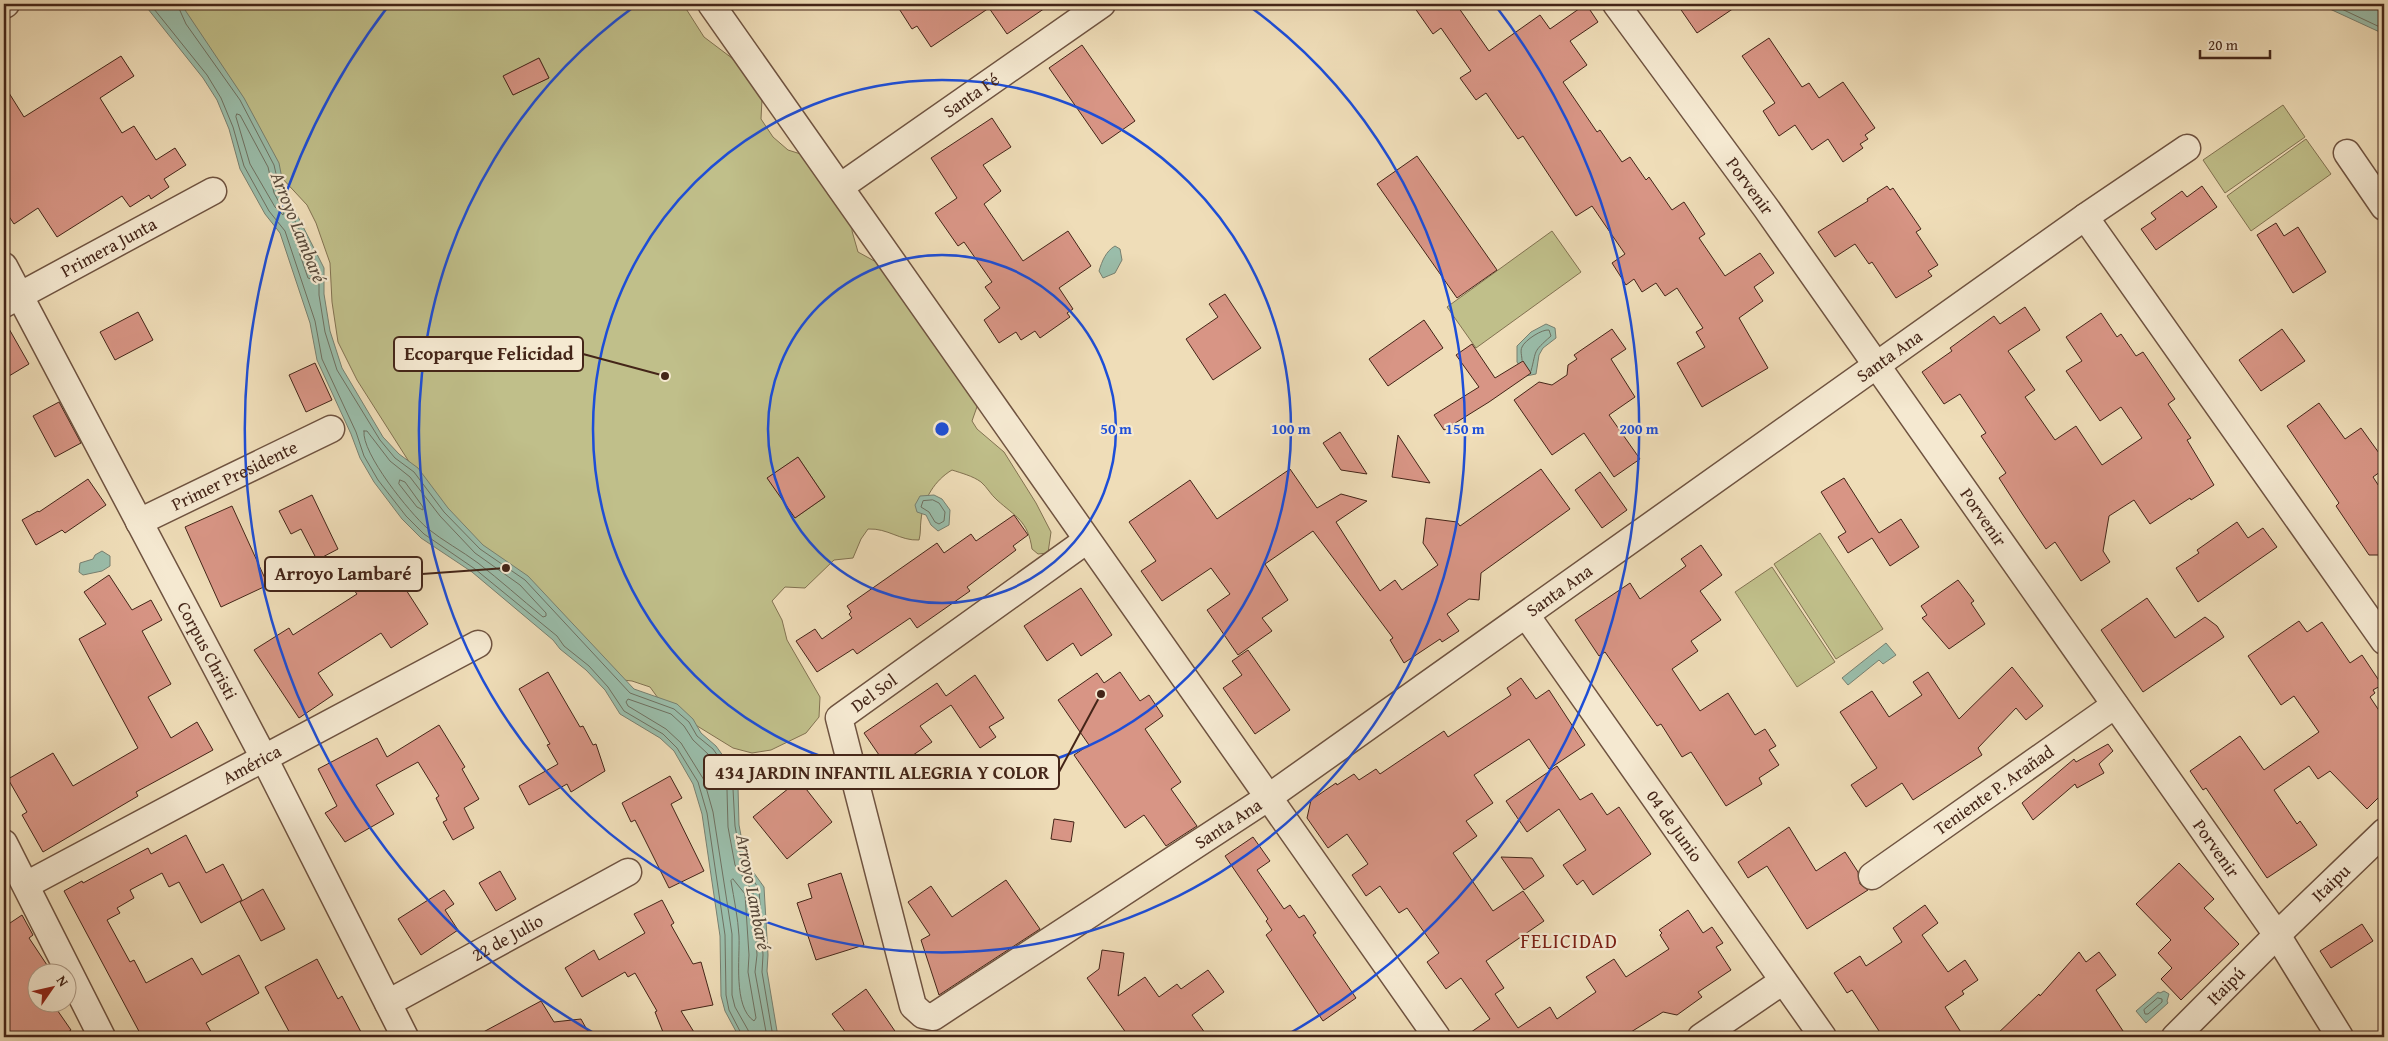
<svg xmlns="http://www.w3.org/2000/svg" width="2388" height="1041" font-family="'Gentium Book Plus',serif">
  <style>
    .green { fill: #c0bf8a; stroke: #827251; fill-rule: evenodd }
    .water { fill: #9abdaa; stroke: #788070 }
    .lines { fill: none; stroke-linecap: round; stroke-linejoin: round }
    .shore { stroke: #6f7161; stroke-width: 1 }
    .building { fill: #d89585; stroke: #442518 }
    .street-casing { stroke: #6f5340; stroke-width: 29 }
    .street { stroke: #f5e9d1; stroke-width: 26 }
    .ring { fill: none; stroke: #1d4ed8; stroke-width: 2.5 }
    .labels { text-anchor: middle; stroke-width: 4.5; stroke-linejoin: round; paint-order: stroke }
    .street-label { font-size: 18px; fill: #442518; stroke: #f5e9d1 }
    .water-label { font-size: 19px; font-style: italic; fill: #5a4b3c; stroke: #f5e9d1 }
    .quarter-label { font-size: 20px; letter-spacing: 1px; fill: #7a1f14; stroke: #f5e9d1 }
    .centre { fill: #1d4ed8; stroke: #f5e9d1; stroke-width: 2.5 }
    .ring-label { font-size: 15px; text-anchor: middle; font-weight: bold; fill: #1d4ed8; stroke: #f5e9d1; stroke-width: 4.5; stroke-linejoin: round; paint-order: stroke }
    .leader { fill: none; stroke: #442518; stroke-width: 2 }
    .callout-dot { fill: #442518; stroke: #f5e9d1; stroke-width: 2 }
    .callout { fill: #f5e9d1; stroke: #442518; stroke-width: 2 }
    .callout-label { font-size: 19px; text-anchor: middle; font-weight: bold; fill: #442518 }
  </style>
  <rect width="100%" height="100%" fill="#efddb8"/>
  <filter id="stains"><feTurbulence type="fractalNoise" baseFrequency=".004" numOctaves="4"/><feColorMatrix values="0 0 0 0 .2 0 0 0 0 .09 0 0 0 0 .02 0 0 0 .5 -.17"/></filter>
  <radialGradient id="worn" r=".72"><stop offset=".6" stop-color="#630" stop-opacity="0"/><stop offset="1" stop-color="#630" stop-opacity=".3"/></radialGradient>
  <g class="green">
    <path d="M174,4H360L374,9L379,4H683L704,37L749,71L762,99L761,119L773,137L788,150L807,156L853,221L852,231L858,252L907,279L979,401L972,421L977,429L1004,452L1036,503L1051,532L1048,553L1038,554L1032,549C1028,521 1016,517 997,500C991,495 987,487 981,482C973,476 961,473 952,470C935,480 923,499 921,520C920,527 921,533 919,540C900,541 888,528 868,529L861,539L853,558L834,560L805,588L785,587L772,601L782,620L787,640L820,697L819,717L806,733L771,750L752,753L733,748L663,705L650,687L632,681L614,679L485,554L413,468L357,380L338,342L332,302L330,263L316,223L307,205L281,177ZM539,58L549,78L513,95L504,76ZM798,457L825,497L795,518L768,478Z"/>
    <polygon points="2283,105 2305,137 2225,193 2203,160"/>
    <polygon points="2306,139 2331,174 2251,231 2227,196"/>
    <polygon points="1552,231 1581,272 1476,348 1447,307"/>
    <polygon points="1820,533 1883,629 1836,659 1774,564"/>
    <polygon points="1772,567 1835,662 1797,687 1735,592"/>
  </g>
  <g class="water">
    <polygon points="144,4 181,4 244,98 279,163 284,189 324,268 324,294 330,331 342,368 383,437 399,454 418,468 448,508 483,545 528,576 634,689 677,704 693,719 701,733 716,746 729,764 738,787 739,825 746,862 764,887 768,955 767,971 778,1037 739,1037 725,1011 721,996 720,936 702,814 693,784 674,751 660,738 620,714 605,690 586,670 560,649 553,640 472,572 421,538 402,519 374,482 360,458 351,434 317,360 310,323 280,233 265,214 240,169 229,129 217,100 203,78"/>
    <polygon points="2319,4 2384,4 2384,34"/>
    <path d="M1115,246L1120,249L1122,260L1115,273L1103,278L1099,271C1102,261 1106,251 1115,246Z"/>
    <polygon points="1546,324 1555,328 1556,338 1543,348 1539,355 1536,374 1526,376 1517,362 1517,346 1531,332"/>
    <polygon points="934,495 942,499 950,510 949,525 938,531 931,525 926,515 917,512 915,505 920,496"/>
    <polygon points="102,551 110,556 110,566 102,571 83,575 79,572 80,563 93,559 95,555"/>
    <polygon points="1886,643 1896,655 1883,664 1879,660 1848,685 1842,678"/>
    <polygon points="2164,991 2169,994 2167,1001 2168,1003 2146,1023 2136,1011 2158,992 2160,993"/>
  </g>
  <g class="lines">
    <g class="shore">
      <polyline points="150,4 207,75 221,98 233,127 244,166 269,211 285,231 315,321 322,359 356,432 364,456 378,480 406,516 424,534 475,569 557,636 564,646 589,666 608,687 624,711 663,734 677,748 698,782 707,813 725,935 726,995 729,1010 743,1037"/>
      <polyline points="177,4 186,24 240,100 274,165 280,191 319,269 319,295 325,332 337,370 380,440 395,458 414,472 444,512 480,549 525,580 630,693 674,709 689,722 697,736 713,749 725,766 733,789 735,826 742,863 759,889 763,955 762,972 773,1037"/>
      <polyline points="2331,4 2384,29"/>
      <polygon points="237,114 240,115 268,167 274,193 284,211 283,215 275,207 250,164 236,117"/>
      <polygon points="301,248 313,270 311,279 308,278 299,252"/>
      <path d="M1522,360C1522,356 1520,351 1522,347C1525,340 1542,329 1549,330L1551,336C1532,353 1537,349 1531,371"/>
      <path d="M364,431H367L390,461L410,477L440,516L475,553L520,585L546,613V616L543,617C521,599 500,580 478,563C462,551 443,541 427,528C410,513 361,453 364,431Z"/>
      <polygon points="400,480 405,482 423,507 423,510 417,507 399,484"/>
      <polygon points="933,500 939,503 945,512 944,521 939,524 935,522 929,512 921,507 923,501"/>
      <path d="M733,879L745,894L749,955L748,972L756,1018L754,1021C733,1007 740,958 739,936C738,918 734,899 731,881Z"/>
      <polygon points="2158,998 2162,999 2162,1002 2148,1014 2145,1014 2144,1010"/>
      <polyline points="750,1037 748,1030 735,1007 732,995 732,934 713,812 704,780 681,743 666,729 628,706 626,702 628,699 671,714 684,726 693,740 708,754 719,769 727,790 728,827 735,865 753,892 757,955 755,972 767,1037"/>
    </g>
  </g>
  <g class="building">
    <polygon points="896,4 1051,4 1007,34 989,8 931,47 917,26 912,29"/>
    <polygon points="1412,4 1456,4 1489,51 1540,15 1550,29 1586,4 1598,22 1570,41 1587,65 1563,82 1597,132 1600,130 1622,162 1630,157 1646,180 1649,177 1672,210 1684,202 1705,234 1699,238 1725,276 1760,253 1774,273 1754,287 1763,301 1739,318 1768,368 1702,407 1677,363 1705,347 1696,332 1703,328 1677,288 1665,296 1656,283 1642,292 1634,279 1626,285 1612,263 1625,254 1592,206 1576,216 1523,136 1518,139 1486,93 1476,100 1460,78 1471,71 1441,28 1433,34"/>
    <polygon points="1677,4 1740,4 1697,33"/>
    <polygon points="1769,38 1802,87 1809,83 1819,98 1843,82 1875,128 1865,135 1868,139 1860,144 1863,148 1843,162 1828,139 1812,150 1795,125 1779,136 1763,111 1775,103 1742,56"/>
    <polygon points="1082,45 1135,121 1102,144 1049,68"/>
    <polygon points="121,56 134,76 100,98 122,133 134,126 156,160 175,148 186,165 164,179 169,187 151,199 149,195 130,207 122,196 57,237 38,208 14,224 4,209 4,85 24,117"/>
    <polygon points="539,58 549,78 513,95 503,76"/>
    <polygon points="992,118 1011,147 983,165 1001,191 984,204 1023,261 1068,231 1091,266 1059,288 1073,309 1067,313 1070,317 1040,338 1035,331 1021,340 1016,332 999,343 984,320 1000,308 985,287 992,282 964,242 958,246 935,213 957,198 931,158"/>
    <polygon points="1417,156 1497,270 1457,298 1377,184"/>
    <polygon points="1887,186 1890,190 1893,188 1921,229 1916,232 1938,265 1928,271 1932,276 1896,298 1872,262 1869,264 1855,244 1835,257 1818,232 1868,201 1867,199"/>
    <polygon points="2202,186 2217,207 2156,250 2141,229 2156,219 2151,213 2182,191 2187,197"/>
    <polygon points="2276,223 2284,236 2298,227 2326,272 2293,293 2257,235"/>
    <polygon points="1225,294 1261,348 1213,380 1186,339 1218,317 1209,304"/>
    <polygon points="2025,307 2040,330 2008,351 2035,390 2025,397 2055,440 2076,426 2102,465 2142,438 2121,407 2100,421 2066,371 2082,361 2066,337 2101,313 2117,337 2121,334 2136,356 2143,352 2175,399 2168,404 2191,438 2187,440 2214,485 2191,500 2190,498 2150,524 2134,500 2109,516 2103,551 2110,562 2081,581 2055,542 2046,549 2023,515 1999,478 2006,473 1981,436 1986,433 1960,394 1944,404 1922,372 1952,351 1950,348 1994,316 2000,324"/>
    <polygon points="138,312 153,340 115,360 100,332"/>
    <polygon points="4,320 29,364 4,379"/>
    <polygon points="1424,320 1443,348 1388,386 1369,359"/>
    <polygon points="1612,329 1626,349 1611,359 1635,397 1609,415 1640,459 1614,477 1584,433 1552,455 1514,400 1539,382 1552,385 1567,375 1568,365 1577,359 1574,355"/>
    <polygon points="2282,329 2305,361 2261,391 2239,360"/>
    <polygon points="1472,344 1495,378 1523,361 1531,373 1489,402 1444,430 1434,415 1479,387 1456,355"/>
    <polygon points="315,363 332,400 306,412 289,375"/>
    <polygon points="59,402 81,443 55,457 33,416"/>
    <polygon points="2319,403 2345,439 2361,428 2384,460 2384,469 2373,477 2384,494 2384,555 2369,555 2336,506 2339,503 2287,426"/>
    <polygon points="1340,432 1367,474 1341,470 1323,443"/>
    <polygon points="1398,435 1430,483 1392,477"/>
    <polygon points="798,457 825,497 795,518 767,478"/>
    <polygon points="1290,469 1317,508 1341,494 1367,501 1336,522 1380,591 1395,580 1402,590 1438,565 1423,543 1426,518 1457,522 1460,526 1541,469 1570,509 1481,573 1479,600 1469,599 1447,614 1459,631 1442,642 1440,639 1404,663 1390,640 1393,638 1313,531 1265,564 1288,600 1262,618 1272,631 1238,655 1207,610 1230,594 1211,568 1162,601 1141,571 1156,561 1129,522 1190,480 1217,519"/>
    <polygon points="1600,472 1627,510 1602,528 1575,490"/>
    <polygon points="1844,478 1879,533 1901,519 1919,547 1890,566 1872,538 1848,553 1838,537 1846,532 1821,492"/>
    <polygon points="88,479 106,505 65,533 62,530 36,545 22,520 38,511 39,512"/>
    <polygon points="312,495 338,549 317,560 301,529 291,534 279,511"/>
    <polygon points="232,506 268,585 221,607 185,527"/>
    <polygon points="1014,515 1028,535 1013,546 1016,550 967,587 970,591 917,628 910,618 857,654 853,649 817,672 796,641 815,629 822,639 852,618 849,614 851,612 847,606 937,543 944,553 971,534 976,541"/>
    <polygon points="2237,522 2248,538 2263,528 2277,547 2198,602 2176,568 2199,553 2197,550"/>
    <polygon points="1701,545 1722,575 1700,591 1721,620 1691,641 1698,651 1672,669 1700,711 1728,693 1755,735 1765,729 1776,746 1769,750 1779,765 1759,778 1762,784 1726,806 1691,752 1682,757 1661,724 1657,726 1605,652 1599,656 1575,620 1630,583 1640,599 1686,566 1681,559"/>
    <polygon points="390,565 428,624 391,648 381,633 318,673 333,695 299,718 254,650 289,628 293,635 357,594 353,589"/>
    <polygon points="109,575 132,610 151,600 162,620 142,631 171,684 148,697 171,738 197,722 213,750 136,792 138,796 43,852 22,815 27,812 8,779 53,753 73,786 138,748 79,639 106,624 84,592"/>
    <polygon points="1958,580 1974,601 1971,603 1985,624 1949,649 1922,618 1927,615 1921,606"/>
    <polygon points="1081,588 1112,635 1081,656 1073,643 1047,661 1024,626"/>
    <polygon points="2147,598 2175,638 2205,617 2217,626 2224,637 2143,692 2101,630"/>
    <polygon points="2299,621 2307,632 2322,622 2350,663 2362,655 2382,685 2373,690 2375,693 2370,697 2384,718 2384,792 2367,809 2330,771 2318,779 2309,766 2274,790 2297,824 2300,821 2317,845 2267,878 2206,788 2203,790 2190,771 2240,736 2264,770 2319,732 2294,696 2281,705 2248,656"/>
    <polygon points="1248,650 1290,710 1255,734 1223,688 1242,675 1232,661"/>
    <polygon points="2012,667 2043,706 2026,720 2016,708 1978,748 1982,755 1913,800 1902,783 1866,807 1851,785 1877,768 1840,712 1872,691 1889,717 1922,695 1913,682 1928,672 1959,719"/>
    <polygon points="548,672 580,727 583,726 593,745 596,744 605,771 571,792 567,784 529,805 519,786 558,764 547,745 550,744 519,689"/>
    <polygon points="1120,672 1140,701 1149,695 1163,716 1145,729 1181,782 1171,789 1197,826 1166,846 1144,815 1125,828 1074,755 1089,745 1058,700 1097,673 1104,683"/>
    <polygon points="975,675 1004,718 989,727 996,737 980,748 951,705 920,726 932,742 890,771 864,733 937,683 946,696"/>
    <polygon points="1521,678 1536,699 1549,690 1585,745 1549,769 1529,739 1474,775 1493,803 1466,821 1477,836 1453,853 1493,911 1523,891 1544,921 1486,961 1504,988 1495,994 1518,1028 1550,1007 1557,1019 1596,992 1586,977 1614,959 1626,977 1669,949 1660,935 1662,933 1659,930 1688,910 1703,933 1712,927 1723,943 1716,947 1731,970 1698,992 1702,997 1677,1015 1663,1012 1623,1037 1464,1037 1490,1019 1461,978 1446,989 1427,962 1439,953 1407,908 1399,913 1380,886 1366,896 1352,875 1368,864 1347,834 1328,848 1307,818 1311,800 1336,783 1337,785 1354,774 1359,780 1376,769 1380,774 1444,731 1448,737 1511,695 1507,688"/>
    <polygon points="439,725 465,767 462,769 479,799 464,808 474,828 453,840 443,822 447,820 436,798 439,796 418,762 376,785 394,814 345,842 325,813 337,806 318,769 377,738 387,757"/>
    <polygon points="2108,744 2113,751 2099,764 2104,773 2077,788 2075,784 2033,820 2022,803 2074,759 2076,762"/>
    <polygon points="1557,766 1580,800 1592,793 1607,815 1619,807 1651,854 1593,895 1583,880 1577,885 1563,865 1586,850 1559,809 1527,832 1506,801"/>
    <polygon points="670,776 682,798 671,804 704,871 669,888 635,820 631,822 622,803"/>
    <polygon points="799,780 832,822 787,859 753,817"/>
    <polygon points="1054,819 1074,822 1071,842 1051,839"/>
    <polygon points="1789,827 1816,871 1845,852 1858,872 1860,884 1868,890 1807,929 1767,866 1748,878 1738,862"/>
    <polygon points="186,835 206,873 223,864 242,900 201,923 179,882 169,887 162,873 130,890 134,898 117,908 120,913 107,920 130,962 134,960 146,983 192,958 202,975 239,955 259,993 206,1023 214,1037 142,1037 64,891 82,881 83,883 148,848 151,854"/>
    <polygon points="1253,837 1270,861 1257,870 1284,909 1290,905 1299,918 1304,915 1316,933 1313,935 1356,998 1323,1021 1266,935 1272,930 1266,921 1268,919 1225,856"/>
    <polygon points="1501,857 1532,858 1544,876 1524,890"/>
    <polygon points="2179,863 2214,899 2204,908 2239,944 2181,1000 2161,979 2172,968 2158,953 2171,940 2136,904"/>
    <polygon points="500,871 516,899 496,911 479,883"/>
    <polygon points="841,873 864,945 816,960 797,903 812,898 808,884"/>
    <polygon points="1006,880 1040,929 939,995 921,940 930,935 908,902 931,886 952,917"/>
    <polygon points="263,889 285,929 261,941 240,902"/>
    <polygon points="444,890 454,904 445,910 458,930 421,955 398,919"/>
    <polygon points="662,900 674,923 671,925 693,964 701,962 713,1005 681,1011 697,1037 665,1037 655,1012 657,1011 635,973 628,977 625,972 582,997 565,968 594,950 599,960 645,933 634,914"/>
    <polygon points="1925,905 1938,923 1922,935 1948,972 1965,960 1978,980 1962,991 1964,994 1945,1007 1964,1037 1883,1037 1852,990 1847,993 1834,973 1860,956 1866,966 1902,942 1893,928"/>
    <polygon points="22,915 33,935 29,938 53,974 33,974 38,981 38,1004 53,1004 71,1030 61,1037 10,1037 4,1027 4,927"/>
    <polygon points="2362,924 2373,941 2331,968 2320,951"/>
    <polygon points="1102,950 1124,953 1118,996 1145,977 1159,997 1177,984 1181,989 1208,970 1224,992 1192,1015 1208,1037 1129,1037 1087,978 1099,969"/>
    <polygon points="2079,952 2086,962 2099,952 2116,975 2096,990 2127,1037 1994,1037 2039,994 2040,996"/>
    <polygon points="317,959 338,999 342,996 361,1032 351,1037 292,1037 265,987"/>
    <polygon points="866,989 899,1037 849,1037 832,1014"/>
    <polygon points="541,1001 554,1022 581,1019 591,1037 474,1037"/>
  </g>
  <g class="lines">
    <g class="street-casing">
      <g id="street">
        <polyline points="711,4 1437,1037"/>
        <path id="s1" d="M1616,4L1766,208L2277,935L2340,1037"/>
        <polyline points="4,5 6,4"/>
        <polyline points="2347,153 2384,207"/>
        <path id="s2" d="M840,187L1102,4"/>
        <polyline points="2085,217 2384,641"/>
        <path id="s3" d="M4,266L264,758L405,1037"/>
        <path id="s4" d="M4,304L213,191"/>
        <path id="s5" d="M139,522L331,429"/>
        <path id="s6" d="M1087,540L839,718L913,1006L923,1015L933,1017L1269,797L2085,217L2187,148"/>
        <path id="s7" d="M1526,615L1823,1037"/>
        <polyline points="4,843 102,1037"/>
        <path id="s8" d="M1872,876L2115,705"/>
        <path id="s9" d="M26,885L478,644"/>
        <path id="s10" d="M388,1003L628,872"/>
        <polyline points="1701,1037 1783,981"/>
        <path id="s11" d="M2175,1037L2277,935L2384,832"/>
      </g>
    </g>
    <use href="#street" class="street"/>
  </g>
  <g class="ring">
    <circle cx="942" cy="429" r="174"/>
    <circle cx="942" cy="429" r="349"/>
    <path d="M1249 6A523 523 0 1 1 635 6"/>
    <path d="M599 1036A697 697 0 0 1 389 5M1495 5A697 697 0 0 1 1285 1036"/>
  </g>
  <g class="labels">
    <g class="street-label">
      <text dy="6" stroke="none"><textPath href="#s2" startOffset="160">Santa Fé</textPath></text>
      <text dy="6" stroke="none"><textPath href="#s1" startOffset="226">Porvenir</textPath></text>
      <text dy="6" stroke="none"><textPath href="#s4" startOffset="119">Primera Junta</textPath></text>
      <text dy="6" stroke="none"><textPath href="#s6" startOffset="1789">Santa Ana</textPath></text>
      <text dy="6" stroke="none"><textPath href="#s5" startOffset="106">Primer Presidente</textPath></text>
      <text dy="6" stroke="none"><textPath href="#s1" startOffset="631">Porvenir</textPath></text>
      <text dy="6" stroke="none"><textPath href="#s6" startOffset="1384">Santa Ana</textPath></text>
      <text dy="6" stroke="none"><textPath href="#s3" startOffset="435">Corpus Christi</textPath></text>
      <text transform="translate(874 693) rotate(-36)" y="6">Del Sol</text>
      <text dy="6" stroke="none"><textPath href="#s9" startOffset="256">América</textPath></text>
      <text dy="6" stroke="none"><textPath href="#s8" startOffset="149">Teniente P. Arañad</textPath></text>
      <text dy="6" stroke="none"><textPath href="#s6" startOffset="979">Santa Ana</textPath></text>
      <text dy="6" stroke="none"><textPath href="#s7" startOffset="258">04 de Junio</textPath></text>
      <text dy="6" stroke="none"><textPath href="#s1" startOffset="1036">Porvenir</textPath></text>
      <text dy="6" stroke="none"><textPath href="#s11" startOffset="219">Itaipu</textPath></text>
      <text dy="6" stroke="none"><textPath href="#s10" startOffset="136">22 de Julio</textPath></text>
      <text dy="6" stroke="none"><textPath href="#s11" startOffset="72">Itaipú</textPath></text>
    </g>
    <g class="water-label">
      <text transform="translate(299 227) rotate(68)" y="7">Arroyo Lambaré</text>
      <text transform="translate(754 892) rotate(79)" y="7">Arroyo Lambaré</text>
    </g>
    <g class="quarter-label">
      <text x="1569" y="948">FELICIDAD</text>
    </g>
  </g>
  <circle cx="942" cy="429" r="8" class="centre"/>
  <g class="ring-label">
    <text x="1116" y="434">50 m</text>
    <text x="1291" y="434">100 m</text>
    <text x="1465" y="434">150 m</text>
    <text x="1639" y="434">200 m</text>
  </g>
  <path class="leader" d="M665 376L583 354M506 568L422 574M1101 694L1059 772"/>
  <g class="callout-dot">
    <circle cx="665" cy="376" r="5"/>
    <circle cx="506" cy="568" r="5"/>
    <circle cx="1101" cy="694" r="5"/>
  </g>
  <g class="callout">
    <rect x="394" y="337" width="189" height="34" rx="5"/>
    <rect x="265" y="557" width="157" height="34" rx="5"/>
    <rect x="704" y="755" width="355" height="34" rx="5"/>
  </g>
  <g class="callout-label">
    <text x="489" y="360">Ecoparque Felicidad</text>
    <text x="343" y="580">Arroyo Lambaré</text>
    <text x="882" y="779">434 JARDIN INFANTIL ALEGRIA Y COLOR</text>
  </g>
  <rect width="2388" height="1041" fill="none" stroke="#efddb8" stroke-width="20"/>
  <rect x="5" y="5" width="2378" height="1031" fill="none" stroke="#442518" stroke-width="2.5"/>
  <rect x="10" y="10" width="2368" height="1021" fill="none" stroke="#442518"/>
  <g transform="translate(52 988) rotate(56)"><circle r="24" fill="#f5e9d1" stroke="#ae9b87"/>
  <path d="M0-4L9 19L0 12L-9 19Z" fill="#8f2418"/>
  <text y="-8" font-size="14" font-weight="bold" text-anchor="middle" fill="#442518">N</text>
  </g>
  <path d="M2200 50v8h70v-8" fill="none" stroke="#442518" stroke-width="2.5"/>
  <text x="2208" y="50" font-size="15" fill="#442518" stroke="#f5e9d1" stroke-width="4" paint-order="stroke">20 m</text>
  <rect width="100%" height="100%" filter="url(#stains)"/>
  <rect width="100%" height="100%" fill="url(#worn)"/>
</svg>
